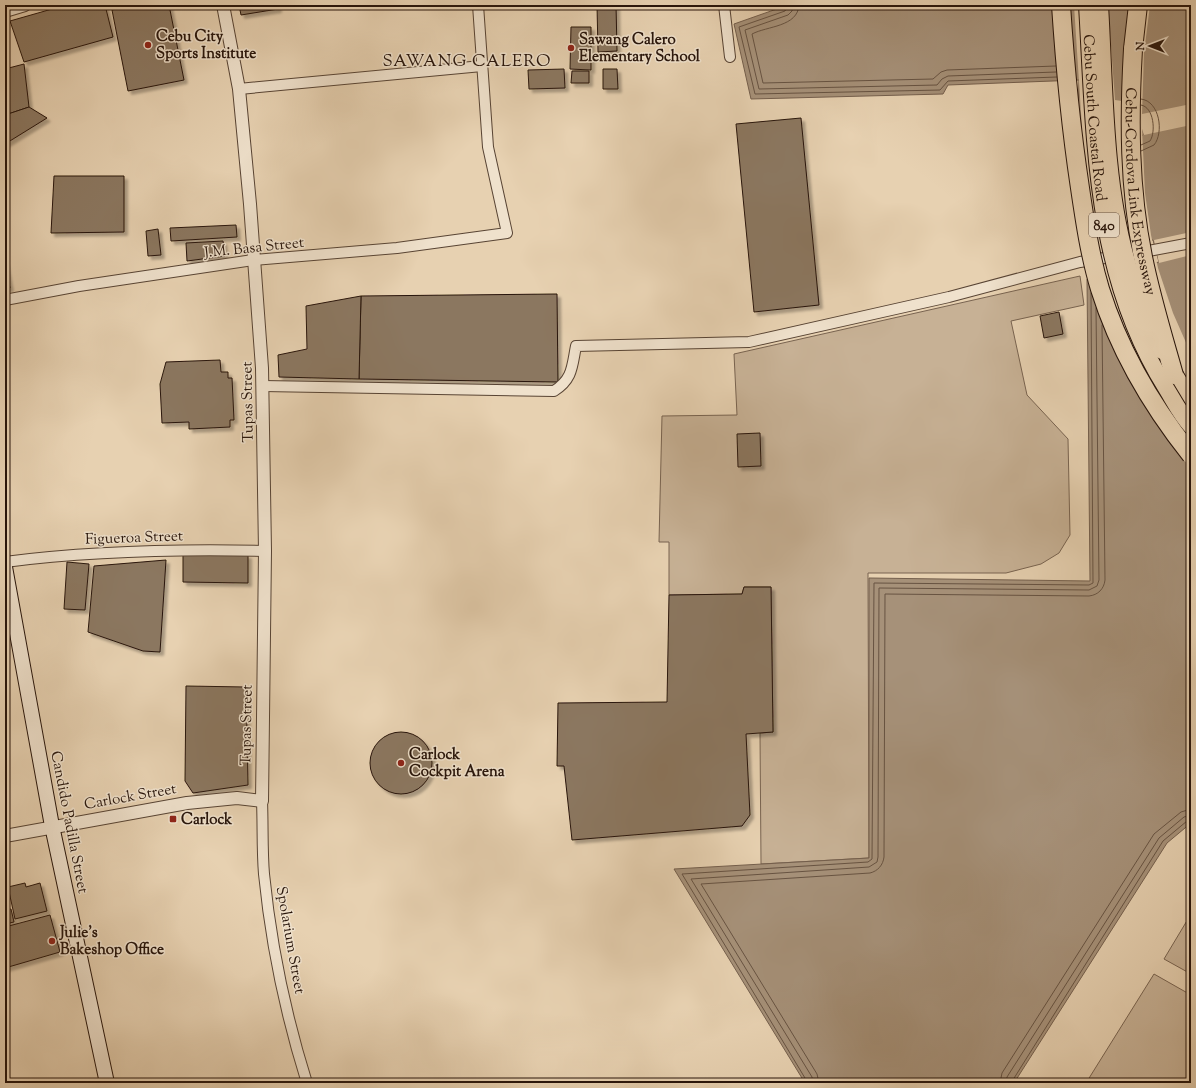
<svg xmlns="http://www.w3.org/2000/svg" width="1196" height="1088" font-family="'Sorts Mill Goudy',serif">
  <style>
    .green { fill: #c7b195; stroke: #786350 }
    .water { fill: #a69179; stroke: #745f4d }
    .pier { fill: #e7d1b1 }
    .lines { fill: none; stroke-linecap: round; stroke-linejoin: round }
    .shore { stroke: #675342; stroke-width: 1 }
    .building { fill: #8b7761; stroke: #28150b; filter: url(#shadow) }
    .minor-casing { stroke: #584434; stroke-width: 12 }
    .tertiary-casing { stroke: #584434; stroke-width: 14 }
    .secondary-casing { stroke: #28150b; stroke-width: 16 }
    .trunk-casing { stroke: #28150b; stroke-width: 18 }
    .motorway-casing { stroke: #28150b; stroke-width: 20 }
    .minor { stroke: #efe1cc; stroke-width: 10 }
    .tertiary { stroke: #efe1cc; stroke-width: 12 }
    .secondary { stroke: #efe1cc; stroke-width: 14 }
    .trunk { stroke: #e7d1b1; stroke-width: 16 }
    .motorway { stroke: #e7d1b1; stroke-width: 18 }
    .trunk-bridge-casing { stroke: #28150b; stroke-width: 18; stroke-linecap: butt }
    .motorway-bridge-casing { stroke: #28150b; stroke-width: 20; stroke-linecap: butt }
    .trunk-bridge { stroke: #e7d1b1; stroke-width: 16 }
    .motorway-bridge { stroke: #e7d1b1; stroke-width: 18 }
    .poi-dot { fill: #8f2418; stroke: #efe1cc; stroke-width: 1.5 }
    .labels { text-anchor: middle; stroke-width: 3; stroke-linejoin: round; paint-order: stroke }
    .shield { fill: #efe1cc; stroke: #645245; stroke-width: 1 }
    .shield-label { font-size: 14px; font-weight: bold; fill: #28150b }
    .poi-label { font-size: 15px; font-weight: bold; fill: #28150b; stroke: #efe1cc; text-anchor: start }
    .street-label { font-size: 15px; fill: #28150b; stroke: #efe1cc }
    .quarter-label { font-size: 17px; letter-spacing: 1px; fill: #28150b; stroke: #efe1cc }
  </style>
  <defs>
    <filter id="shadow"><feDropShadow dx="3.5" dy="3.5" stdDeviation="1" flood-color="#0004"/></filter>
  </defs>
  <rect width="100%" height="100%" fill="#e7d1b1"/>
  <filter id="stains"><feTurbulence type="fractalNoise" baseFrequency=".005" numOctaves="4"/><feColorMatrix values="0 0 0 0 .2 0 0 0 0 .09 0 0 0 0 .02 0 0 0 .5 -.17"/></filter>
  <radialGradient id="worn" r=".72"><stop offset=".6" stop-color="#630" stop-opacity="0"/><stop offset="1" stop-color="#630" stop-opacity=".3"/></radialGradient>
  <g class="green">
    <polygon points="1080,276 1084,305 1011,321 1027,395 1068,439 1070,535 1059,553 1041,564 1006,573 868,573 869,858 761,864 760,733 773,732 771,587 744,587 742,594 669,595 669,542 659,542 662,416 737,415 734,354"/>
    <polygon points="1191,914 1191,974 1164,959"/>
    <polygon points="1154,974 1191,995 1191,1083 1086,1083"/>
  </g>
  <polygon class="water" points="788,5 1191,5 1191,823 1167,843 1014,1083 805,1083 674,869 869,858 869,578 1090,581 1087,279 1159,262 1153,240 1086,252 1078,152 1143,135 1142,114 1078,127 1079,80 948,85 943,94 751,99 734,24"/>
  <g class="pier">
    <polygon points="1074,5 1108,5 1115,100 1122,101 1130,5 1150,5 1144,53 1142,114 1191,104 1191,125 1144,135 1142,129 1145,193 1151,235 1158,268 1173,313 1191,354 1191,439 1153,386 1129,343 1106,283 1104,273 1156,261 1152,243 1099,252 1092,220 1083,148 1141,134 1140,117 1082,128"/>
    <polygon points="1191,232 1191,255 1159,263 1154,240"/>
  </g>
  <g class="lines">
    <g class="shore">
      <polyline points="788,5 785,11 739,27 755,94 940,90 948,81 1057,77"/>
      <polyline points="793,5 792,11 788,15 745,30 759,89 937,85 942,79 948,76 1056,72"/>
      <path d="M799,5C798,27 767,26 752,34L763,83L933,79L941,72L947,70L1056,66"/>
      <path d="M1141,99C1160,101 1164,133 1154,145L1141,151"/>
      <path d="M1141,105C1154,107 1156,132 1150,141L1141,145"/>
      <polyline points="808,1083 682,874 868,862 872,859 874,583 1089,585 1093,583 1091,293"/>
      <polyline points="813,1083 812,1077 691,879 869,867 877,862 878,857 879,588 1089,590 1097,586 1099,580 1096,308"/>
      <path d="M819,1083L817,1074L701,884L870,873C878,871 883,865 884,857L885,594L1089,596C1098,595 1104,589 1105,580L1102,325"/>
      <polyline points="1000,1083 1002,1073 1154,834 1181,812 1191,809"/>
      <polyline points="1006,1083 1007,1077 1159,838 1184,817 1191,815"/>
      <polyline points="1011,1083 1163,841 1187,821 1191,821"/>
    </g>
  </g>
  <g class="building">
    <polygon points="66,5 105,5 113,37 24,62 10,21"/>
    <polygon points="135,5 169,5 184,80 128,91 112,10"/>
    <polygon points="239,5 278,5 278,9 241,15"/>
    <polygon points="597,5 616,5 617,51 598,52"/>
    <polygon points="571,27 591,27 591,70 570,69"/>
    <polygon points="24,64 29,107 5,115 5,69"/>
    <polygon points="564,69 565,88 529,89 528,70"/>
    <polygon points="603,69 617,69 618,89 603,89"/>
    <polygon points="572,71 589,71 589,83 571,83"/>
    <polygon points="29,107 47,118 5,144 5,115"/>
    <polygon points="801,118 819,305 754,312 736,124"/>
    <polygon points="54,176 124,176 124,232 51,233"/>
    <polygon points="236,225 237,237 171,241 170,228"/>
    <polygon points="158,229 161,255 148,256 146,231"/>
    <polygon points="223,241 225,256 187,261 186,243"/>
    <polygon points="5,262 10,288 5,289"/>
    <polygon points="557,294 558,382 359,379 361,296"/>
    <polygon points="361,296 359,379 279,377 278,355 307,349 306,306"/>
    <polygon points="1059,312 1063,334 1044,338 1040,316"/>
    <polygon points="220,360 221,372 228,372 228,378 232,378 234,420 230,420 230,427 189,429 189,422 162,423 160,384 166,362"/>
    <polygon points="760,433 761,466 738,467 737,434"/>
    <polygon points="183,555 248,555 248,583 183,582"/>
    <polygon points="166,560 160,652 143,651 88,632 94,566"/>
    <polygon points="67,562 89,564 85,610 64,609"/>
    <polygon points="744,587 771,587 773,732 746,734 750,815 742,826 572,840 564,766 557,766 558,703 667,702 669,595 742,594"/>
    <polygon points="186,686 246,687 248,785 193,793 185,781"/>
    <circle cx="401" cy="763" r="31"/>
    <polygon points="25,883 26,887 40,883 47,911 15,919 8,887"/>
    <polygon points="11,909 14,922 5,924 5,910"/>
    <polygon points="50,915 60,952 5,968 5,927"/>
  </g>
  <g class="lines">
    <g class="minor-casing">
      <g id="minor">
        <polyline points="724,5 730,57"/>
        <polyline points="239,89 482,66"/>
        <polyline points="1138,253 1191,243"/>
        <polyline points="5,300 79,286 253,260 397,248 507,233 488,147 478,5"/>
        <path d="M263,386L554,391C573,379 572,366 576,346L749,342L949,297L1080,262L1117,256"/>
        <path d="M5,562C91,551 178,549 265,551"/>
        <path d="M262,801C263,825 262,850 264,874C271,944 286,1016 307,1083"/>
      </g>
    </g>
    <g class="tertiary-casing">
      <g id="tertiary">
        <polyline points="5,11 25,5"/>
        <polyline points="5,836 187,803 237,798 262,801 265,551 262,368 250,204 239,89 223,5"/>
      </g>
    </g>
    <g class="secondary-casing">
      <polyline id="secondary" points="5,567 52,826 107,1083"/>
    </g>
    <g class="trunk-casing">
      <polyline id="trunk" points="1172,370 1191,401"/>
    </g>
    <g class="motorway-casing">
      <polyline id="motorway" points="1133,49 1138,5"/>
    </g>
    <use href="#minor" class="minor"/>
    <use href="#tertiary" class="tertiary"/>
    <use href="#secondary" class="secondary"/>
    <use href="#trunk" class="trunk"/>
    <use href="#motorway" class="motorway"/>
    <g class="trunk-bridge-casing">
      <g id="trunk-bridge">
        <path id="s1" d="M1087,5C1095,137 1093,272 1166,388C1174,401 1181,415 1191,426"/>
        <path d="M1100,5C1105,88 1104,178 1126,258C1134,290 1147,321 1162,351"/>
      </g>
    </g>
    <g class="motorway-bridge-casing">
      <g id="motorway-bridge">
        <path d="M1061,5C1065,66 1071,128 1080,188C1085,222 1090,256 1100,289C1119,350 1152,406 1191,455"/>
        <path id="s2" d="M1133,49C1129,119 1129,188 1143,257C1151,297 1163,336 1174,375"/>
      </g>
    </g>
    <use href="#trunk-bridge" class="trunk-bridge"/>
    <use href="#motorway-bridge" class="motorway-bridge"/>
  </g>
  <g class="poi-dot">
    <circle cx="148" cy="45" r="4"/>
    <circle cx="571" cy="48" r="4"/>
    <circle cx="401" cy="763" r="4"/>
    <rect x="169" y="815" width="8" height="8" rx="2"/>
    <circle cx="52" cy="941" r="4"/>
  </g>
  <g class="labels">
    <rect class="shield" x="1089" y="213" width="30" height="24" rx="3"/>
    <g class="shield-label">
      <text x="1104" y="230">840</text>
    </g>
    <g class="poi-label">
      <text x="156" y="41">Cebu City<tspan x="156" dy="17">Sports Institute</tspan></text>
      <text x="579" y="44">Sawang Calero<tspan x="579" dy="17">Elementary School</tspan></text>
      <text x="409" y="759">Carlock<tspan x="409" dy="17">Cockpit Arena</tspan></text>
      <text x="181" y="824">Carlock</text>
      <text x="60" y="937">Julie's<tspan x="60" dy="17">Bakeshop Office</tspan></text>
    </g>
    <g class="street-label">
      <text dy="5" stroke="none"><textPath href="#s1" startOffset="113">Cebu South Coastal Road</textPath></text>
      <text dy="5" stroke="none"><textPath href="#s2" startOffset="143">Cebu-Cordova Link Expressway</textPath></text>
      <text transform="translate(254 247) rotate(-6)" y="5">J.M. Basa Street</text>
      <text transform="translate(247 402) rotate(-91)" y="5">Tupas Street</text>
      <text transform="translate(134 537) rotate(-2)" y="5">Figueroa Street</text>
      <text transform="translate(246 725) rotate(-89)" y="5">Tupas Street</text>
      <text transform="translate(130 796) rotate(-10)" y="5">Carlock Street</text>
      <text transform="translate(70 822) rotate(79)" y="5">Candido Padilla Street</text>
      <text transform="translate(291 940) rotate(80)" y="5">Spolarium Street</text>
    </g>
    <g class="quarter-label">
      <text x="467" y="66">SAWANG CALERO</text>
    </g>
  </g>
  <rect width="1196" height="1088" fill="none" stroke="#e7d1b1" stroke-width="20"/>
  <rect x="6" y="6" width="1184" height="1076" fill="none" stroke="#28150b" stroke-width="2"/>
  <rect x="10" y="10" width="1176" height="1068" fill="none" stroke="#28150b"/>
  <g transform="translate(1150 46) rotate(270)" stroke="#efe1cc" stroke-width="3" paint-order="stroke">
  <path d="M0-3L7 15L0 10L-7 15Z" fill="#28150b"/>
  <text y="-6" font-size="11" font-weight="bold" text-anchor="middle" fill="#28150b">N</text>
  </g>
  <rect width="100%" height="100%" filter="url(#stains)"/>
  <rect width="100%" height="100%" fill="url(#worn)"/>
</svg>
